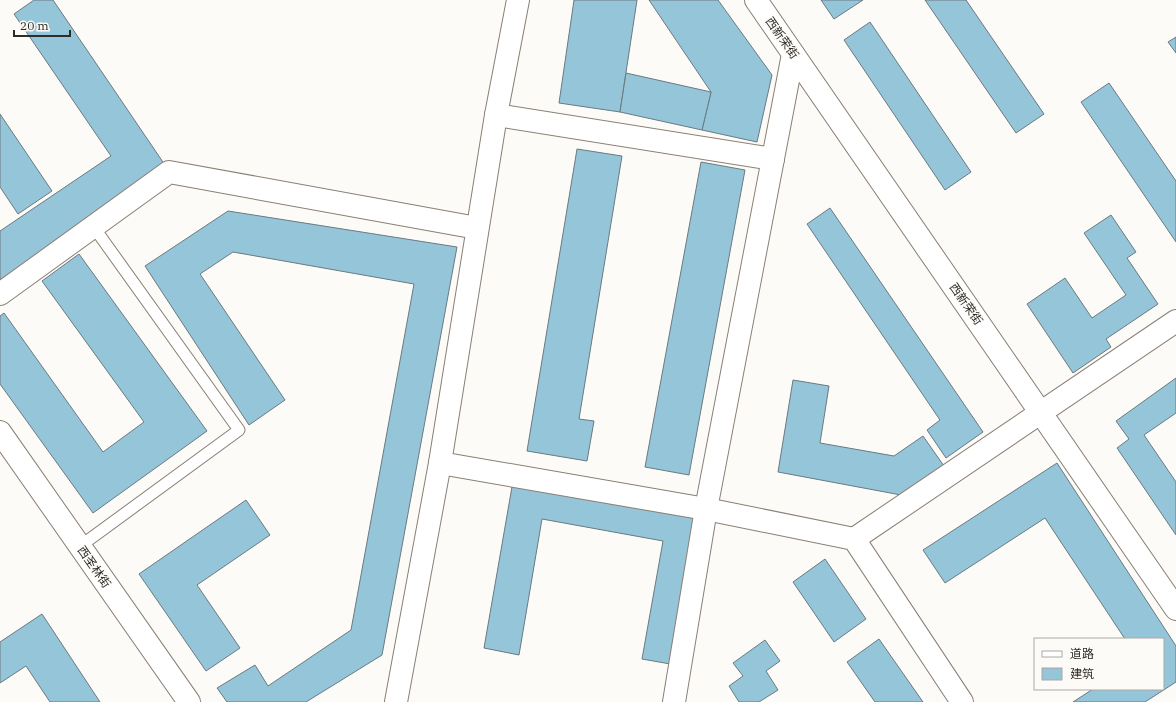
<svg xmlns="http://www.w3.org/2000/svg" width="1176" height="702" font-family="'IBM Plex Serif','Noto Sans SC',serif">
  <style>
    .building { fill: #94c5d9; stroke: #6a7a80 }
    .lines { fill: none; stroke-linecap: round; stroke-linejoin: round }
    .service-casing { stroke: #8a7f74; stroke-width: 13 }
    .minor-casing { stroke: #8a7f74; stroke-width: 24 }
    .tertiary-casing { stroke: #8a7f74; stroke-width: 24 }
    .service { stroke: #fff; stroke-width: 11 }
    .minor { stroke: #fff; stroke-width: 22 }
    .tertiary { stroke: #fff; stroke-width: 22 }
    .labels { text-anchor: middle; stroke-width: 3; stroke-linejoin: round; paint-order: stroke }
    .street-label { font-size: 12px; fill: #2f2b26; stroke: #fdfbf8 }
  </style>
  <rect width="100%" height="100%" fill="#fdfbf8"/>
  <g class="building">
    <polygon points="34,0 53,0 167,168 0,282 0,231 111,156 14,14"/>
    <polygon points="574,0 637,0 620,112 559,103"/>
    <polygon points="649,0 718,0 772,75 757,142 702,130 711,92"/>
    <polygon points="821,0 863,0 834,19"/>
    <polygon points="925,0 966,0 1044,114 1016,133"/>
    <polygon points="870,22 971,172 945,190 844,40"/>
    <polygon points="1176,37 1176,53 1168,42"/>
    <polygon points="626,73 711,92 702,130 620,112"/>
    <polygon points="1109,83 1176,181 1176,242 1081,102"/>
    <polygon points="0,114 52,191 18,214 0,187"/>
    <polygon points="577,149 622,156 579,419 594,421 587,461 527,451"/>
    <polygon points="701,162 745,170 689,475 645,467"/>
    <polygon points="830,208 983,432 946,458 927,430 940,420 807,224"/>
    <polygon points="228,211 457,247 382,655 306,702 227,702 217,688 255,665 268,686 351,630 414,284 233,252 200,274 285,400 249,425 145,266"/>
    <polygon points="1111,215 1136,252 1127,258 1158,304 1106,339 1111,347 1073,373 1027,304 1065,278 1092,318 1126,295 1084,233"/>
    <polygon points="79,254 207,431 93,513 0,384 0,316 4,313 103,452 144,422 42,281"/>
    <polygon points="1176,378 1176,413 1144,435 1176,482 1176,535 1117,448 1129,439 1116,421"/>
    <polygon points="793,380 829,386 820,443 894,456 923,436 944,466 901,495 778,472"/>
    <polygon points="1057,463 1176,646 1176,682 1145,702 1073,702 1093,689 1163,689 1163,639 1125,639 1045,518 945,583 923,550"/>
    <polygon points="513,481 702,515 676,665 642,659 663,541 542,519 519,655 484,648"/>
    <polygon points="246,500 270,535 197,585 240,648 206,671 139,574"/>
    <polygon points="825,559 866,619 834,642 793,582"/>
    <polygon points="42,614 100,702 50,702 26,666 0,683 0,642"/>
    <polygon points="879,639 923,702 875,702 847,662"/>
    <polygon points="765,640 780,661 766,671 778,690 759,702 739,702 729,686 743,676 733,663"/>
  </g>
  <g class="lines">
    <g class="service-casing">
      <polyline id="service" points="79,547 239,430 93,226"/>
    </g>
    <g class="minor-casing">
      <g id="minor">
        <polyline points="496,115 773,159"/>
        <polyline points="0,294 169,172 477,228"/>
        <polyline points="440,463 706,509 854,539 962,702"/>
        <polyline points="854,539 1176,321"/>
        <polyline points="674,702 706,509 793,54"/>
      </g>
    </g>
    <g class="tertiary-casing">
      <g id="tertiary">
        <polyline points="756,0 1176,609"/>
        <polyline points="0,432 189,702"/>
        <polyline points="396,702 440,463 496,115 518,0"/>
      </g>
    </g>
    <use href="#service" class="service"/>
    <use href="#minor" class="minor"/>
    <use href="#tertiary" class="tertiary"/>
  </g>
  <g class="labels">
    <g class="street-label">
      <text transform="translate(782 38) rotate(55)" y="4">西新荣街</text>
      <text transform="translate(966 304) rotate(55)" y="4">西新荣街</text>
      <text transform="translate(94 567) rotate(55)" y="4">西圣林街</text>
    </g>
  </g>
  <rect x="1034" y="638" width="130" height="52" fill="#fdfbf8" stroke="#aba8a4"/>
  <rect x="1042" y="651" width="20" height="6" fill="#ffffff" stroke="#aba8a4"/>
  <text x="1070" y="658" font-size="12" fill="#2f2b26">道路</text>
  <rect x="1042" y="668" width="20" height="12" fill="#94c5d9" stroke="#aba8a4"/>
  <text x="1070" y="678" font-size="12" fill="#2f2b26">建筑</text>
  <path d="M14 30v6h56v-6" fill="none" stroke="#2f2b26" stroke-width="2"/>
  <text x="20" y="30" font-size="12" fill="#2f2b26" stroke="#fdfbf8" stroke-width="3" paint-order="stroke">20 m</text>
</svg>
